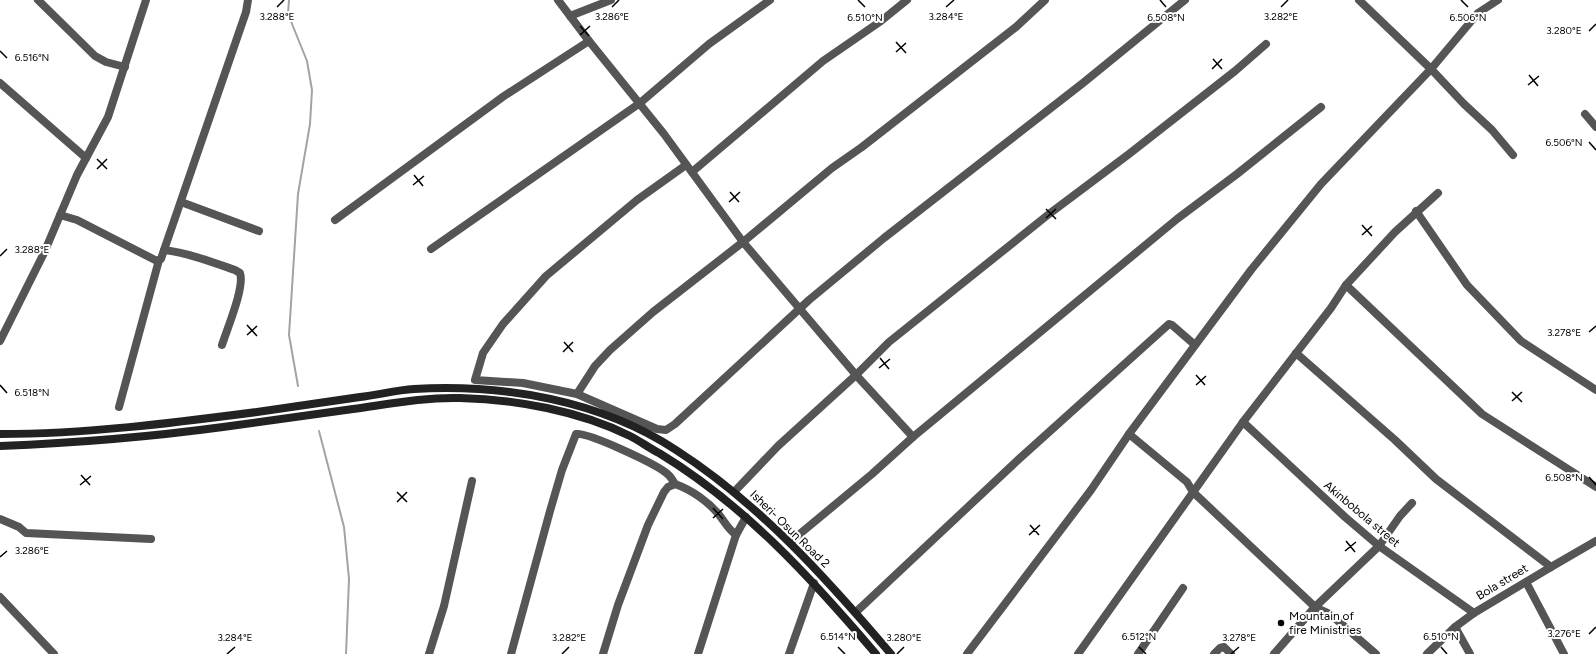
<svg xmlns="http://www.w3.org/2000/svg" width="1596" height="654" font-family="Figtree,sans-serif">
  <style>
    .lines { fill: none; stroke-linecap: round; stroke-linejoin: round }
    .stream { stroke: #a3a3a3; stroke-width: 2 }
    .minor { stroke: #555; stroke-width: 8 }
    .secondary { stroke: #222; stroke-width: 8 }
    .ticks { fill: none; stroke: #000; stroke-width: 1.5 }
    .poi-dot { fill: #000; stroke: #fff; stroke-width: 1.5 }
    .labels { text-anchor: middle; stroke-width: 4; stroke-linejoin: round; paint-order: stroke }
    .street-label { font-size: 12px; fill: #000; stroke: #fff }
    .poi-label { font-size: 12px; fill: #000; stroke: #fff; text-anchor: start }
    .ticks-label { font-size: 10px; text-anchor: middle; fill: #000; stroke: #fff; stroke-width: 4; stroke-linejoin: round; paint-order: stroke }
  </style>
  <rect width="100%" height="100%" fill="#fff"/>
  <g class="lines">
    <g class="stream">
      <polyline points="289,0 288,14 307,61 312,90 310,124 298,194 289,335 298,386"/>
      <polyline points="319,431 344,527 349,579 346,654"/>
    </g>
    <g class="minor">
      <polyline points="38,0 95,56 106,62 125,67"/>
      <polyline points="558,0 589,41 664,134 743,242 856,375 913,437"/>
      <polyline points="1359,0 1431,69 1464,104 1492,130 1513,155"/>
      <polyline points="570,16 611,0"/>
      <polyline points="0,83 86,158"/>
      <polyline points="1585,114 1596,127"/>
      <polyline points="686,165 637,200 546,276 503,324 483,353 475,380 523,383 577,394 657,429 666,430 675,424 809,300 884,238 1083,83 1185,0"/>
      <polyline points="692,172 823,61 881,21 907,0"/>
      <polyline points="181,202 259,231"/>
      <polyline points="1416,211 1467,285 1521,341 1596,390"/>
      <path d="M60,215L77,220L157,261L161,259L164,250C188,253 212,262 235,270L240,273C245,287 227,329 222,345"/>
      <polyline points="335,220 504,96 589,41"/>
      <polyline points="431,249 640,103 709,44 770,0"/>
      <polyline points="164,250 246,12 248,0"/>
      <polyline points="1346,285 1482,414 1596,487"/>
      <polyline points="0,341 44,253 77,175 108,117 146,0"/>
      <polyline points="1296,353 1395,440 1436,479 1551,567"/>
      <polyline points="577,394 595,366 610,350 653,312 743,242 832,168 862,147 1016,27 1045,0"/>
      <polyline points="119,407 159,260"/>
      <polyline points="1243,422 1345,517 1379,546 1474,613"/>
      <polyline points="1129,434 1187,482 1193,492 1315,607 1330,614 1376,654"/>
      <polyline points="734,492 778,446 856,375 889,342 1049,214 1129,154 1235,71 1266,44"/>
      <polyline points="0,519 19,527 26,533 151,539"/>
      <polyline points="790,542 872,474 913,437 1177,219 1237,174 1321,107"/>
      <polyline points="1526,582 1564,654"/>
      <polyline points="0,597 54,654"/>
      <polyline points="856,612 1019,459 1169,324 1172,325 1195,345"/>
      <polyline points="1455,627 1470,654"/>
      <polyline points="429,654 444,606 472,481"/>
      <path d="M511,654L550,511L562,470L576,434C588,432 653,463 665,472C670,475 672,479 675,484"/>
      <path d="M603,654L618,605L648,525L664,492L668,487L675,484C692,490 709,502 720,516C726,524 728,529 736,535"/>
      <polyline points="698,654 736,535 746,517"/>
      <polyline points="789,654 814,583"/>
      <polyline points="967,654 1091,490 1129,434 1251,270 1321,184 1431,69 1478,13 1498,0"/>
      <polyline points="1078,654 1243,422 1331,308 1346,285 1395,232 1438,193"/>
      <polyline points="1138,654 1183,588"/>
      <polyline points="1214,654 1220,648 1224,647 1231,654"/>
      <polyline points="1274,654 1315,607 1379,546 1400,516 1412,503"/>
      <polyline points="1427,654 1455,627 1474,613 1551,567 1596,541"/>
    </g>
    <g class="secondary">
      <path d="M0,434C86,434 172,423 257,412C292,407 326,402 360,397C378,395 396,390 414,389C504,384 600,400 676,450C760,504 827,579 891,654"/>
      <path d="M0,446C75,443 149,437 223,427C267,421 310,415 353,409C389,404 424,397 460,398C515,399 580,411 630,436C640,441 649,448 659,453C745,505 812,579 876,654"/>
    </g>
  </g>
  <path class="ticks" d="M858,0L865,7M1160,0L1166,7M1461,0L1468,7M277,7L284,0M612,7L619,0M946,7L954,0M1281,7L1288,0M580,26L589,36M1589,31L1596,24M580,35L590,26M896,42L906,53M0,51L7,58M896,52L906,43M1213,59L1222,69M1212,69L1222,59M1529,75L1538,86M1528,85L1539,76M1589,142L1596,150M97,159L107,169M97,169L107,159M414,175L423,186M413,185L424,176M730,192L739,202M729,202L740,192M1046,209L1056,219M1046,218L1056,209M1362,225L1372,236M1362,235L1372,226M0,256L7,249M247,325L257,336M1589,332L1596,326M247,335L257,326M564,342L573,352M563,352L573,342M880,358L889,369M879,368L890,359M1196,375L1205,385M0,385L7,393M1196,385L1206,376M1512,392L1522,402M1512,401L1522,392M81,475L90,485M1589,477L1596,485M80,485L91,476M397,492L407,502M397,502L407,492M713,508L723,519M713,518L723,509M1030,525L1039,535M1029,535L1040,525M1346,541L1355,552M1345,551L1356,542M0,557L7,551M1589,634L1596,627M838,647L845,654M1139,647L1146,654M1441,647L1447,654M227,654L235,647M562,654L569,647M897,654L904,647M1231,654L1239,647"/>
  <circle class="poi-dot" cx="1281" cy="623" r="4"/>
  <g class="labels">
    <g class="street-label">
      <text transform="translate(1362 514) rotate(40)" y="4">Akinbobola street</text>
      <text transform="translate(790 529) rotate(44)" y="4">Isheri- Osun Road 2</text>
      <text transform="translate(1502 582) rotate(-31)" y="4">Bola street</text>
    </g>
    <g class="poi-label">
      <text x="1289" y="620">Mountain of<tspan x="1289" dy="14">fire Ministries</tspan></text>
    </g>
  </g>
  <g class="ticks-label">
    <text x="277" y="20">3.288°E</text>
    <text x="612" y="20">3.286°E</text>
    <text x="946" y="20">3.284°E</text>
    <text x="1281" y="20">3.282°E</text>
    <text x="865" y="21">6.510°N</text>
    <text x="1468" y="21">6.506°N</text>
    <text x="1166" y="21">6.508°N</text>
    <text x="1564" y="34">3.280°E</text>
    <text x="32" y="61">6.516°N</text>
    <text x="1564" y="146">6.506°N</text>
    <text x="32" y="253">3.288°E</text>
    <text x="1564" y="336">3.278°E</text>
    <text x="32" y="396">6.518°N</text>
    <text x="1564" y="481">6.508°N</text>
    <text x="32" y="554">3.286°E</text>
    <text x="1564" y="637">3.276°E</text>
    <text x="838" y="640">6.514°N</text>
    <text x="1139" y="640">6.512°N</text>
    <text x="1441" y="640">6.510°N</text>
    <text x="235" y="641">3.284°E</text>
    <text x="569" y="641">3.282°E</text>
    <text x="904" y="641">3.280°E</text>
    <text x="1239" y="641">3.278°E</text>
  </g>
</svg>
